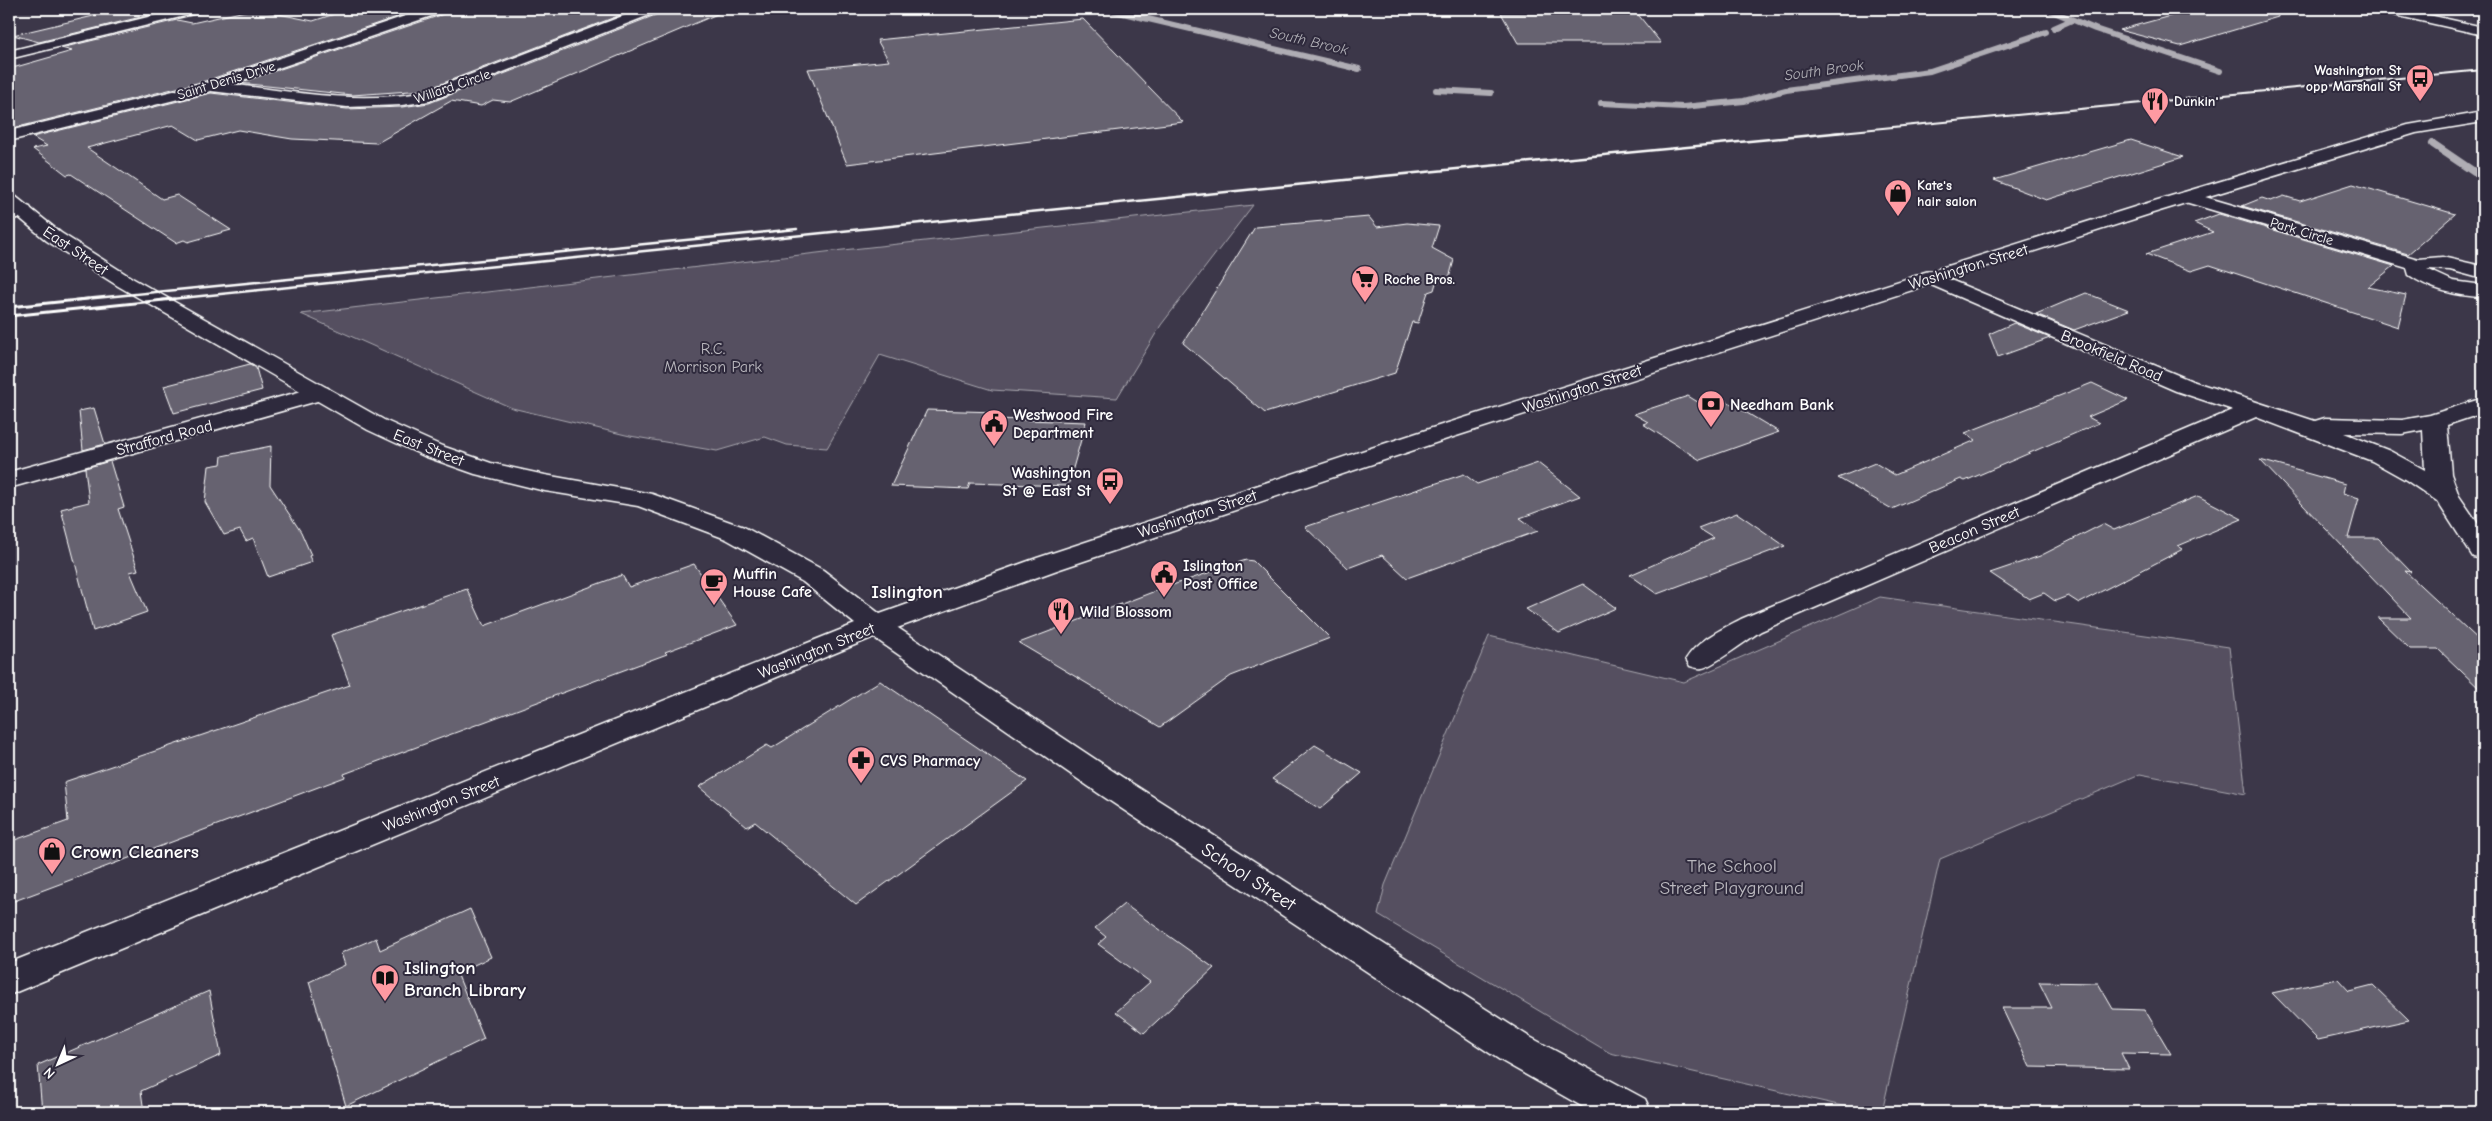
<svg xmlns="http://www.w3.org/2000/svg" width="2492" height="1121" font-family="'Comic Neue',sans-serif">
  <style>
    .green { fill: #555060; stroke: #aaa8b0 }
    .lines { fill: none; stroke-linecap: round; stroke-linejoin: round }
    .stream-far1 { stroke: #afadb4; stroke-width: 6 }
    .stream { stroke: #afadb4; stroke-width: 8 }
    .building { fill: #666270; stroke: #fff }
    .minor-casing { stroke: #fff; stroke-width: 3 }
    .tertiary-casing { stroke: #fff; stroke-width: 3 }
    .secondary-casing { stroke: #fff; stroke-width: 3 }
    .minor { fill: #2f2a3d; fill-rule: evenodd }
    .tertiary { fill: #2f2a3d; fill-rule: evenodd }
    .secondary { fill: #2f2a3d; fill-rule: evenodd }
    .rail-far2 { stroke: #fff; stroke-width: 2 }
    .rail-far1 { stroke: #fff; stroke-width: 2.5 }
    .rail { stroke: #fff; stroke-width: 3 }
    .labels { text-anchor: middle; stroke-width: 4; stroke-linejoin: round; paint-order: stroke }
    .far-poi-label { font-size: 14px; font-weight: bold; fill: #fff; stroke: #2f2a3d; text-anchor: start }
    .far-street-label { font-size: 14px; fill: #fff; stroke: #2f2a3d }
    .far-water-label { font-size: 15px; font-style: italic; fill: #b5b4ba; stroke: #2f2a3d }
    .street-label { font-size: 16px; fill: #fff; stroke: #2f2a3d }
    .park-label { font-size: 16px; fill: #bbb9bf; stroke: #2f2a3d }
    .poi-label { font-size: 16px; font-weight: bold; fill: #fff; stroke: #2f2a3d; text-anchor: start }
    .quarter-label { font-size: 19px; font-weight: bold; fill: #fff; stroke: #2f2a3d }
    .near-poi-label { font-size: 19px; font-weight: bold; fill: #fff; stroke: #2f2a3d; text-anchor: start }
    .near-park-label { font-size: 19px; fill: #bbb9bf; stroke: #2f2a3d }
    .near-street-label { font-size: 19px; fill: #fff; stroke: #2f2a3d }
  </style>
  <rect width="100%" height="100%" fill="#3c3749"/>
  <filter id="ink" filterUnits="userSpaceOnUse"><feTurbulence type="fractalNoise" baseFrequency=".02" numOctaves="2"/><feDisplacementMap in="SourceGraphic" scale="10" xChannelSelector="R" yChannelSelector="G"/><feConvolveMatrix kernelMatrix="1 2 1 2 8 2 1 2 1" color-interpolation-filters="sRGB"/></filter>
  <g filter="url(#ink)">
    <g class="green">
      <polygon points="1253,205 1161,325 1117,398 992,390 880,355 827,448 787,445 765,437 717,451 630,436 512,408 301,314 834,251"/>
      <polygon points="1880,597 2229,647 2246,794 2140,774 1940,859 1882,1112 1869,1112 1610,1053 1378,915 1385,885 1489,636 1684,682"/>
    </g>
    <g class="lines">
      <g class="stream-far1">
        <polyline points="1106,9 1359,69"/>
        <polyline points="2047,9 2095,29 2220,71"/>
        <polyline points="2054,28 2072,20"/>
        <polyline points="1436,90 1491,93"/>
        <polyline points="1601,103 1683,107 1744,101 1786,90 1930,71 2046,32"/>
      </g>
      <polyline class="stream" points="2433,144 2483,178"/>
    </g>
    <g class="building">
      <polygon points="123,9 153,14 39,42 13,35"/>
      <polygon points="254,9 313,21 350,9 421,9 205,81 14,128 9,125 9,69 72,51 61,48 177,20 192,23"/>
      <polygon points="447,9 636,9 425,90 352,95 239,83 444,14"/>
      <polygon points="661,9 729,9 510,102 493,100 481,106 451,101 377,143 292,139 238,130 198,140 173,125 87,148 162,199 177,195 231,230 188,242 184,240 176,243 71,174 67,175 33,149 47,146 32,137 211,93 347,109 402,107 429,103 658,14"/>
      <polygon points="2196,9 2277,9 2278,17 2180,46 2119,30"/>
      <polygon points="1636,12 1661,43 1518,43 1501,13"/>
      <polygon points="1083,19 1183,122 847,164 808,69 889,61 877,40"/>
      <polygon points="2131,140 2183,157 2046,200 1994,180"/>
      <polygon points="2353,184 2455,214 2408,254 2242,206 2262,198 2271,201 2284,196 2300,201"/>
      <polygon points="2219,214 2394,266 2368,287 2406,295 2398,327 2210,265 2191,271 2146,254 2213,232 2194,223"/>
      <polygon points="1369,217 1377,227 1407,223 1439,226 1432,248 1454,260 1449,278 1436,283 1434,290 1428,292 1418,323 1412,322 1395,373 1265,413 1183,343 1255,227"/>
      <polygon points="2086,293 2129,310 2074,330 2036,314"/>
      <polygon points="2014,323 2050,338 1998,357 1989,334"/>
      <polygon points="250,364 256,368 262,390 174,413 164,386"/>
      <polygon points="2092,383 2128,400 2088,417 2099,423 1965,481 1961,479 1892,509 1838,478 1875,463 1895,475 1976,440 1965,433"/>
      <polygon points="1688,396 1701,404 1720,397 1779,432 1700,460 1643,424 1648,422 1634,414"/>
      <polygon points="94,408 105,444 83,450 79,411"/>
      <polygon points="927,410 998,412 995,419 1086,422 1068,486 970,483 968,489 891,486"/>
      <polygon points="271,446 270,485 301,532 311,555 309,556 312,562 268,577 253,538 246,541 240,530 224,535 205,502 209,466 221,464 222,456"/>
      <polygon points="2260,460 2345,484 2343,493 2359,498 2348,538 2378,538 2411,572 2405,571 2483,644 2483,692 2438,649 2410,649 2378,618 2411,618"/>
      <polygon points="110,461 124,507 118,509 138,570 130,572 147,612 93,631 61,509 89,502 85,468"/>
      <polygon points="1538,463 1580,496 1520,518 1538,531 1407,578 1382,555 1348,568 1305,527 1464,474 1477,484"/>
      <polygon points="2198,496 2242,519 2178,546 2183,549 2079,603 2068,596 2055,601 2044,593 2029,599 1990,573 2040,556 2103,524 2114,530"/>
      <polygon points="1737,513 1785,546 1657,594 1630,575 1714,538 1698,528"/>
      <polygon points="1246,560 1253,561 1330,638 1231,676 1160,727 1019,643 1158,590"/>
      <polygon points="694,564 737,625 665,652 667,654 344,774 345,777 9,903 9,842 68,821 64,782 350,685 331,635 467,589 484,626 622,575 629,587"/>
      <polygon points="1583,584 1616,608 1559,633 1526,609"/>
      <polygon points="880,681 1027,781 856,905 755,822 747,827 699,787 767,745 772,748"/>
      <polygon points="1315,745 1362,773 1320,809 1272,779"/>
      <polygon points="1124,904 1214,968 1144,1033 1116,1012 1150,982 1098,944 1106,937 1095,928"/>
      <polygon points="470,909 491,957 457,973 484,1039 346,1106 309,982 345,965 341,953 376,938 380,950"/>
      <polygon points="2338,979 2349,991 2373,985 2409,1020 2318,1040 2272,993"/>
      <polygon points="2039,982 2098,983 2113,1009 2145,1010 2171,1054 2121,1053 2129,1069 2030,1067 2002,1008 2052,1008"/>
      <polygon points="209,991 221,1055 141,1091 144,1112 42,1112 38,1065"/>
    </g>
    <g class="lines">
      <g class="minor-casing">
        <g id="minor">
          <polygon points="181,9 203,9 201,12 9,59 9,51"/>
          <path d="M426,9H445L443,12L231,84C297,93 360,104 425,92L641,9H659L657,12L429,101L402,105L347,107L211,91L9,141V131L206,83Z"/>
          <path d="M2188,192L2418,259L2442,257L2482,266L2483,279L2450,270L2427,269L2453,281L2483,285V297C2457,296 2431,290 2409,275L2407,268L2182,201L2179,197L2182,193Z"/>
          <polygon points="23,205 30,207 32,211 30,215 9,220 9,209"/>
          <path d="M1929,271L2192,381L2315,421L2325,418L2402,420L2430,415L2483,398V413L2447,425L2451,474L2459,496L2483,531V559L2473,557L2437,501L2406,480L2372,461L2256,417L1761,631C1750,638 1710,668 1702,668C1698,669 1694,667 1690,666L1686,659C1698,640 1722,629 1741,619L2233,410L2176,391L1922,281L1919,277L1922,273ZM2423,430L2425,470L2390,451L2344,433L2402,434Z"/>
          <polygon points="320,386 328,388 332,393 328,398 9,488 9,472"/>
        </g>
      </g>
      <g class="tertiary-casing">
        <polygon id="tertiary" points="876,617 886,620 1122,777 1528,1036 1645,1099 1651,1112 1592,1112 1500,1060 1098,793 866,632 861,626 866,620"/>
      </g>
      <g class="secondary-casing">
        <g id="secondary">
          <polygon points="2379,9 2402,9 2483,27 2483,35 2381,12"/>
          <polygon points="2483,112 2483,122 2416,133 2153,213 1447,439 1057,570 886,632 9,995 9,963 855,624 803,582 726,539 638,506 545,491 475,474 424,456 368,430 118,286 47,241 9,209 9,195 15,196 61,233 132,278 384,420 442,446 491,463 545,475 652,494 744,527 823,570 880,614 1037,558 1429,429 2141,205 2408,125"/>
        </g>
      </g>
      <use href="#minor" class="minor"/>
      <use href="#tertiary" class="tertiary"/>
      <use href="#secondary" class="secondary"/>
      <polyline class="rail-far2" points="1831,133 2483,70"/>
      <g class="rail-far1">
        <polyline points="75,300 797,229"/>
        <polyline points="162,300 1384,176 1844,132"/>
      </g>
      <g class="rail">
        <polyline points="9,307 88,299"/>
        <polyline points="9,316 174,299"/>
      </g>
    </g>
  </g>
  <defs>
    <g id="bus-pin" transform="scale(1.4375)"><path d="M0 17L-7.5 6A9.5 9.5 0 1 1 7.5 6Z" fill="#ff9aa2" stroke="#2f2a3d"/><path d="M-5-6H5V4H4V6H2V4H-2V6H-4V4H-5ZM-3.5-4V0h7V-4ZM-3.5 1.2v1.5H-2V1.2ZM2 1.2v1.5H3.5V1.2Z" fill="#111"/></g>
    <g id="restaurant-pin" transform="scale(1.4375)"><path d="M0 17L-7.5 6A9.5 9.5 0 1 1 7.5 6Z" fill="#ff9aa2" stroke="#2f2a3d"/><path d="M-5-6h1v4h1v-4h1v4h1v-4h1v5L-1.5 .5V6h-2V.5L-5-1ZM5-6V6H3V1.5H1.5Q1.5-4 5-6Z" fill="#111"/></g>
    <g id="shop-pin" transform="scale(1.4375)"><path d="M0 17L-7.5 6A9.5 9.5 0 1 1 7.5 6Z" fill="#ff9aa2" stroke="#2f2a3d"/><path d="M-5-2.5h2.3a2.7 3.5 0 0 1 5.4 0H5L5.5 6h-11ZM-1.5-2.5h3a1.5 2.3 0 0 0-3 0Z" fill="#111"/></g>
    <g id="supermarket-pin" transform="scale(1.4375)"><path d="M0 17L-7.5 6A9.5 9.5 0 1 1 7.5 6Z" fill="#ff9aa2" stroke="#2f2a3d"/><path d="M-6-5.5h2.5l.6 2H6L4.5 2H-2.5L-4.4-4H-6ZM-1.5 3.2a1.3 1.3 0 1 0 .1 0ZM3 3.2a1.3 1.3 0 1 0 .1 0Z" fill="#111"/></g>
    <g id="bank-pin" transform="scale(1.4375)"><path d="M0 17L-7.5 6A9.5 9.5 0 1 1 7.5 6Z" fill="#ff9aa2" stroke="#2f2a3d"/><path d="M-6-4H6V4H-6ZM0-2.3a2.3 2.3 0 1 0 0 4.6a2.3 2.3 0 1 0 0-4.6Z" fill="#111"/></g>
    <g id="civic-pin" transform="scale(1.4375)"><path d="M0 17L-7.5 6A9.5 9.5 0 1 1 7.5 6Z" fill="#ff9aa2" stroke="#2f2a3d"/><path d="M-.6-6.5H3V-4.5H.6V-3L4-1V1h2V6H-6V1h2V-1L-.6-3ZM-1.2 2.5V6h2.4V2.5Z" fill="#111"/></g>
    <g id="cafe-pin" transform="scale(1.4375)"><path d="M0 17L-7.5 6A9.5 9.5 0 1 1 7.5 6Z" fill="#ff9aa2" stroke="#2f2a3d"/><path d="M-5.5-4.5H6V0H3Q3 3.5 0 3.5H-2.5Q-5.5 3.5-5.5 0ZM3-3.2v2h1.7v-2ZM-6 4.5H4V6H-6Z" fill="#111"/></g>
    <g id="pharmacy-pin" transform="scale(1.4375)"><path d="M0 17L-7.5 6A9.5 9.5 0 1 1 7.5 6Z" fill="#ff9aa2" stroke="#2f2a3d"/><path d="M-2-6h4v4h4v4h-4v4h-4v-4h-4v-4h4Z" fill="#111"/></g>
    <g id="library-pin" transform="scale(1.4375)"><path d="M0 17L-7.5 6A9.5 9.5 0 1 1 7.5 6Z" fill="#ff9aa2" stroke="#2f2a3d"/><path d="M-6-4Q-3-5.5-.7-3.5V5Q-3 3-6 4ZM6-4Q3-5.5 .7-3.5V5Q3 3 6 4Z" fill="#111"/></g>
  </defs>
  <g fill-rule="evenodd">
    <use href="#bus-pin" x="2420" y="78"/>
    <use href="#restaurant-pin" x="2155" y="101"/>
    <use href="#shop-pin" x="1898" y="193"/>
    <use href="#supermarket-pin" x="1365" y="279"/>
    <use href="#bank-pin" x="1711" y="404"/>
    <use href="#civic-pin" x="994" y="423"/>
    <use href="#bus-pin" x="1110" y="481"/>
    <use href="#civic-pin" x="1164" y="574"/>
    <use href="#cafe-pin" x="714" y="582"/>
    <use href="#restaurant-pin" x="1061" y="611"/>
    <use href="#pharmacy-pin" x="861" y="760"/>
    <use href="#shop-pin" x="52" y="851"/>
    <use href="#library-pin" x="385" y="978"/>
  </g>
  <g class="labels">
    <g class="far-poi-label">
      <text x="2401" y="75" text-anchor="end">Washington St<tspan x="2401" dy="16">opp Marshall St</tspan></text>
      <text x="2174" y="106">Dunkin'</text>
      <text x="1917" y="190">Kate's<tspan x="1917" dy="16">hair salon</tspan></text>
      <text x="1384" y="284">Roche Bros.</text>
    </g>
    <g class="far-street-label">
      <text transform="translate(226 80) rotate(-17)" y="5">Saint Denis Drive</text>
      <text transform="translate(452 86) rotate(-19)" y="5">Willard Circle</text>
      <text transform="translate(2302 231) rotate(17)" y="5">Park Circle</text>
    </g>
    <g class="far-water-label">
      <text transform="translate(1309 41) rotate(13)" y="5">South Brook</text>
      <text transform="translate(1824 70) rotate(-8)" y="5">South Brook</text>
    </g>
    <g class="street-label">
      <text transform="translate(76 250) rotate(34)" y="6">East Street</text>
      <text transform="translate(1968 266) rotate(-17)" y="6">Washington Street</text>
      <text transform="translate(2112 355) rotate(23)" y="6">Brookfield Road</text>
      <text transform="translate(1582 388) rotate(-18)" y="6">Washington Street</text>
      <text transform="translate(164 437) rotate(-15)" y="6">Strafford Road</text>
      <text transform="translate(429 447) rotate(22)" y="6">East Street</text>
      <text transform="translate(1197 513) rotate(-18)" y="6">Washington Street</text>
      <text transform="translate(1974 529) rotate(-23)" y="6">Beacon Street</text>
      <text transform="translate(816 650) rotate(-22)" y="6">Washington Street</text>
      <text transform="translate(441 803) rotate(-22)" y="6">Washington Street</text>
    </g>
    <g class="park-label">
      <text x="713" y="354">R.C.<tspan x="713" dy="18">Morrison Park</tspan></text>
    </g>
    <g class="poi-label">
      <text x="1730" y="410">Needham Bank</text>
      <text x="1013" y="420">Westwood Fire<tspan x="1013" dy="18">Department</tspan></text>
      <text x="1091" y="478" text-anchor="end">Washington<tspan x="1091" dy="18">St @ East St</tspan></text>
      <text x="1183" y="571">Islington<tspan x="1183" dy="18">Post Office</tspan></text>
      <text x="733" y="579">Muffin<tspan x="733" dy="18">House Cafe</tspan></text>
      <text x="1080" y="617">Wild Blossom</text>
      <text x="880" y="766">CVS Pharmacy</text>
    </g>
    <g class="quarter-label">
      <text x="907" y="598">Islington</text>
    </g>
    <g class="near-poi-label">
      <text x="71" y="858">Crown Cleaners</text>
      <text x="404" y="974">Islington<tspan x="404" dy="22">Branch Library</tspan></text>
    </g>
    <g class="near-park-label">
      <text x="1732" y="872">The School<tspan x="1732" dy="22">Street Playground</tspan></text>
    </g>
    <g class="near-street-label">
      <text transform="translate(1249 876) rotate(33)" y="7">School Street</text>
    </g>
  </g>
  <rect width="2492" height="1121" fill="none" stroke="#2f2a3d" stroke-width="30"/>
  <rect x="15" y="15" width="2462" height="1091" fill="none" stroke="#fff" stroke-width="2" filter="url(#ink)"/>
  <g transform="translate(58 1064) rotate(224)" stroke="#2f2a3d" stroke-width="4" paint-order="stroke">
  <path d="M0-4L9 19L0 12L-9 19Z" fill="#ffffff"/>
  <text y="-8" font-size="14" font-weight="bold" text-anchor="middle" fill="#ffffff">N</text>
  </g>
</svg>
